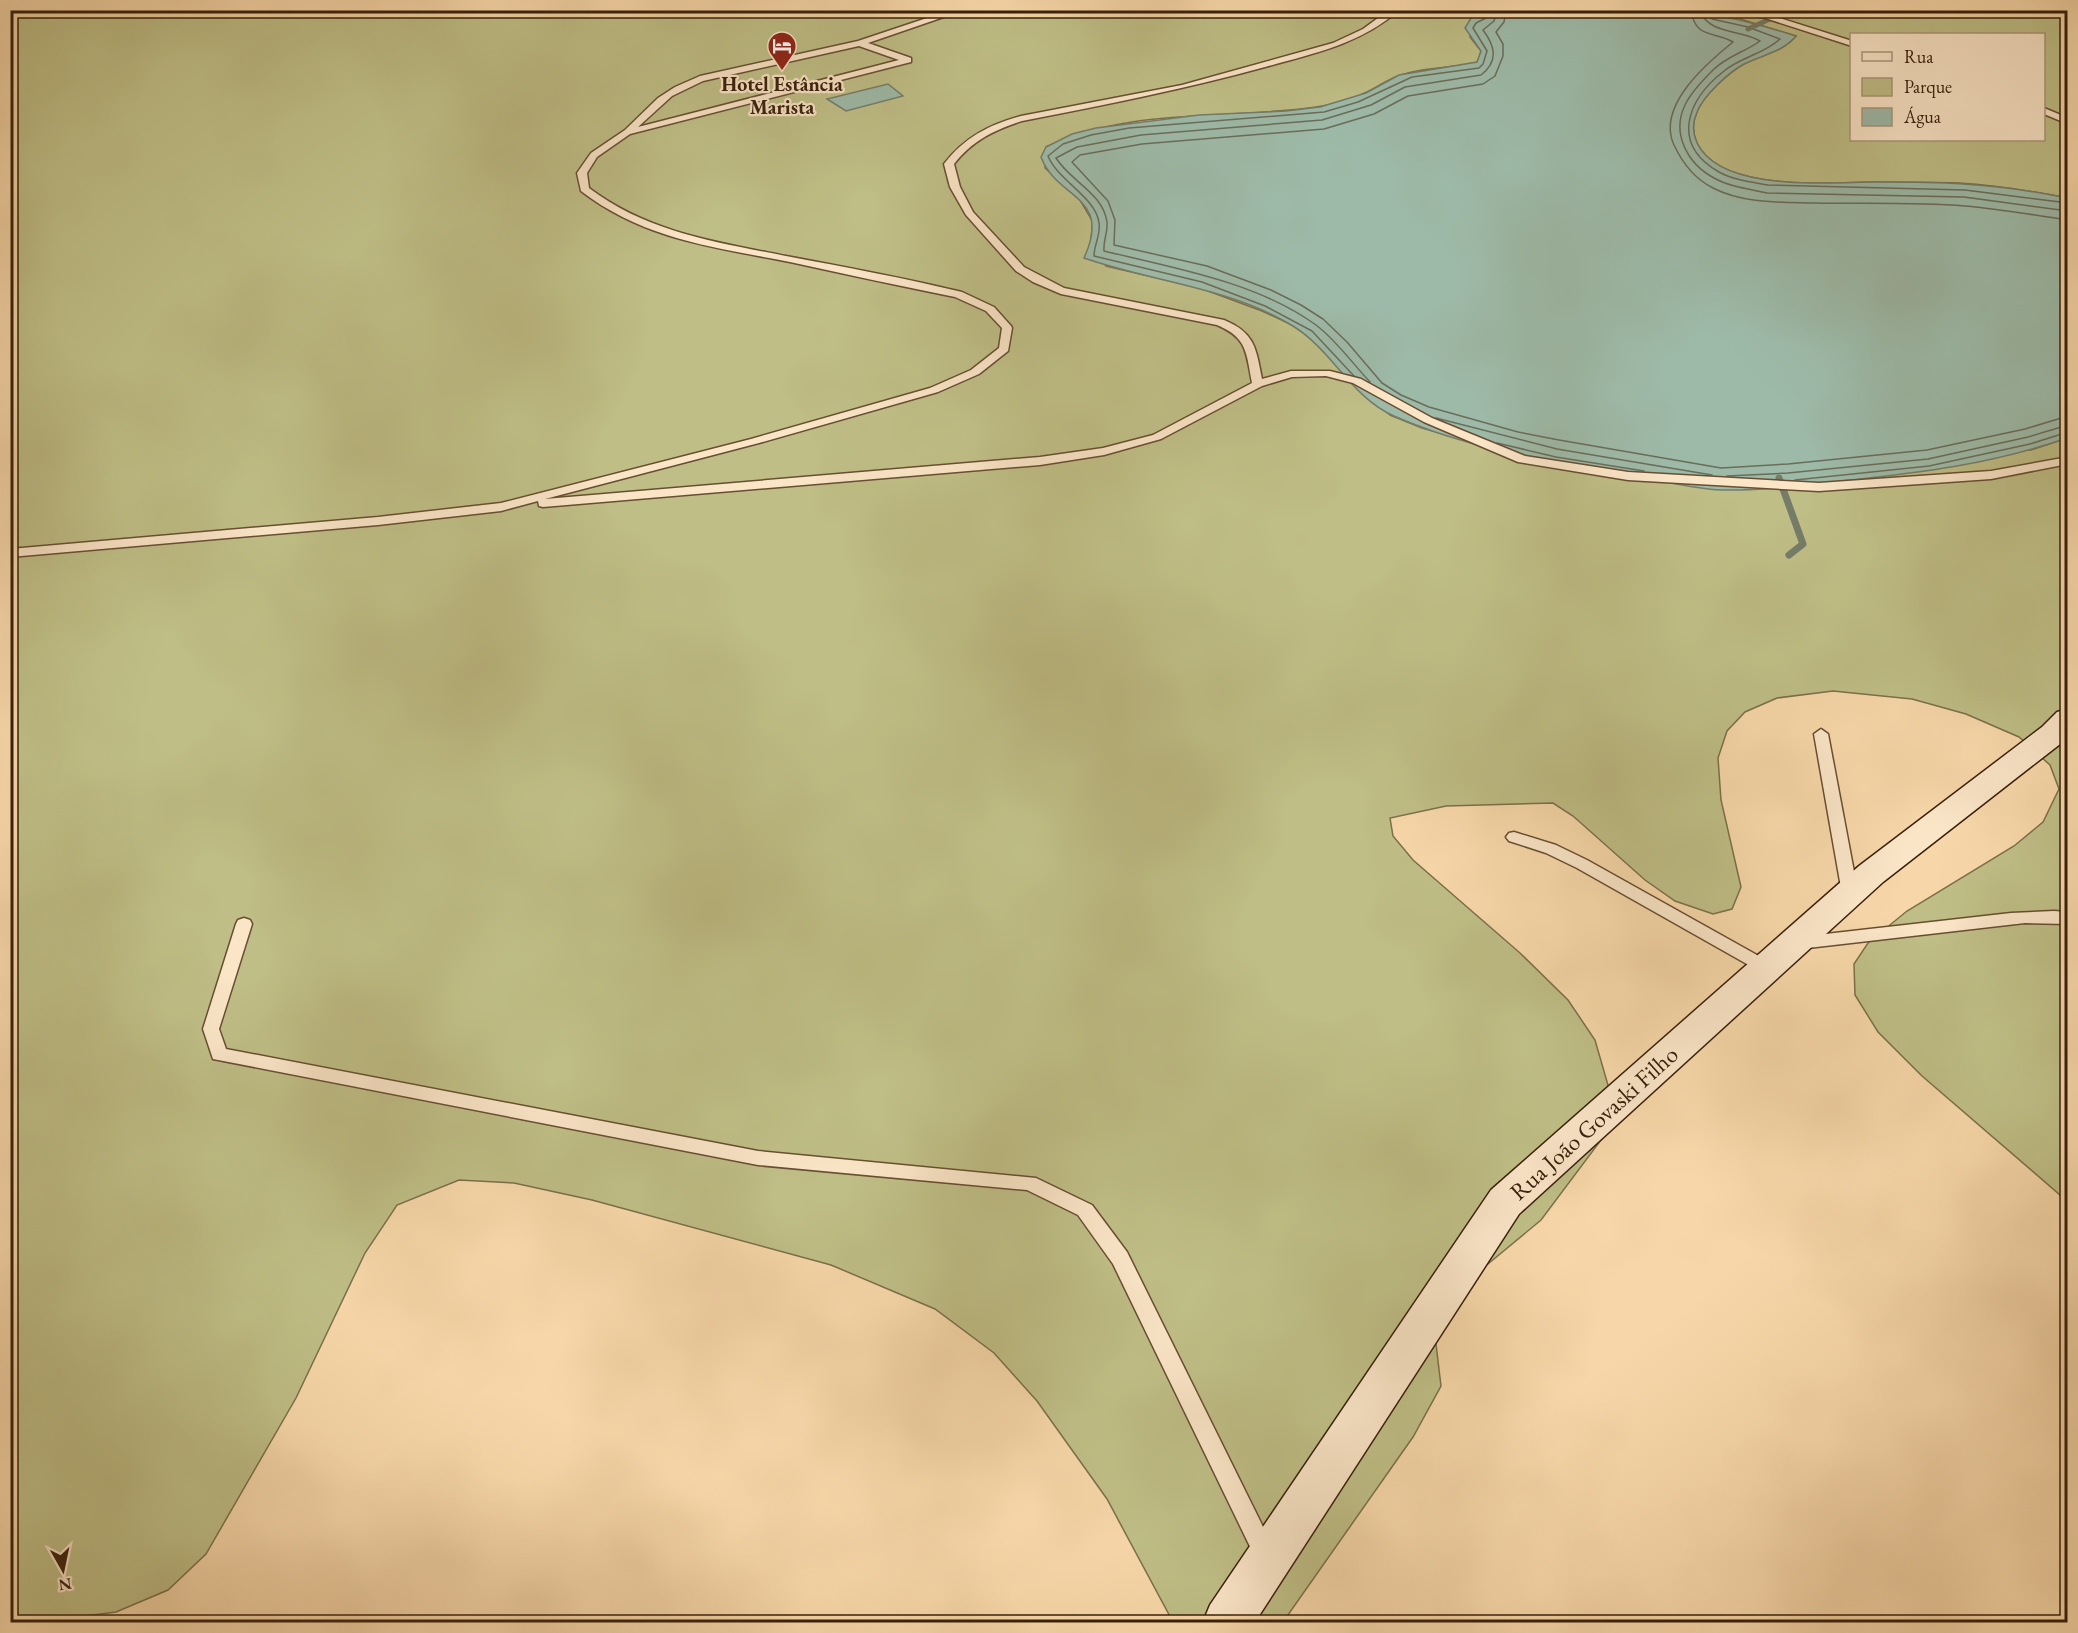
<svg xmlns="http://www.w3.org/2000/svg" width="2078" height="1633" font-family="'EB Garamond',serif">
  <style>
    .green { fill: #bfbe86; stroke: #7c6f48; stroke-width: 1.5; fill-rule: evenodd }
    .water { fill: #9dbaa8; stroke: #757c69; stroke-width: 1.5 }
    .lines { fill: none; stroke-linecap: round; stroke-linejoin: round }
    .shore { stroke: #6a6d5a; stroke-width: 1.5 }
    .stream-far1 { stroke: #757c69; stroke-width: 5 }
    .stream { stroke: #757c69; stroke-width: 7 }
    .lane-casing { stroke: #684e32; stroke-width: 3 }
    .secondary-casing { stroke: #38200b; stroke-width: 3 }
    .lane { fill: #fae5c7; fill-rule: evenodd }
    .secondary { fill: #fae5c7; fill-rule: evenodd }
    .labels { text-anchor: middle; stroke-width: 4.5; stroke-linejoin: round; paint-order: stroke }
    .far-poi-label { font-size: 20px; font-weight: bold; fill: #38200b; stroke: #fae5c7 }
    .street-label { font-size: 24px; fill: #38200b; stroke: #fae5c7 }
  </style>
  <rect width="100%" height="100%" fill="#f7d7a9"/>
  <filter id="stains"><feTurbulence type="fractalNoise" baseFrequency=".00333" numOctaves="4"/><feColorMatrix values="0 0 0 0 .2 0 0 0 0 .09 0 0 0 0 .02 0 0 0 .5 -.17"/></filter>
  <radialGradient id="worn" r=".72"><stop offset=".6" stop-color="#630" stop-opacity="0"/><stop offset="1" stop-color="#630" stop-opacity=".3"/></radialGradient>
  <g class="green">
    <path d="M10,11H1489L1471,18L1470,37L1481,51L1478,62C1453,69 1426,66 1401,75C1390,78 1379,86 1369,91C1353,99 1333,105 1316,107C1227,120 1129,107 1046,147L1045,168L1080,200L1093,222L1090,245L1106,266L1200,288L1262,311L1290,324L1308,336L1390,415L1422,428L1513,454L2031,450L2067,438V1201L1922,1076L1878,1032L1855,995L1854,964L1868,943L1907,911L2014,846L2043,822L2059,789L2050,765L2019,737L1966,714L1912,699L1833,691L1777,698L1745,712L1727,731L1718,758L1721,800L1741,887L1732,909L1713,914L1675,901L1645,880L1573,816L1553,803L1446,806L1390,818L1393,836L1413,860L1520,953L1568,1000L1595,1040L1612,1099L1604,1136L1541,1220L1488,1264L1415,1305L1436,1344L1441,1386L1413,1437L1283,1622H1173L1107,1499L1037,1401L994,1353L935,1309L831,1265L592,1200L514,1183L459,1180L397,1205L365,1253L296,1398L206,1554L168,1590L116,1612L38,1622H11Z"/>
    <path d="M1681,11H2067V198C2032,191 1995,185 1959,183C1931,182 1904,182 1877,182C1830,182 1721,193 1697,143C1692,132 1692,123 1697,112C1703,96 1729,72 1744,64C1761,55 1783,52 1796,36L1730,16ZM1852,34H2044V140H1852Z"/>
  </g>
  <g class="water">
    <path d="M1489,11H1681C1722,14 1757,24 1796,36C1783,52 1762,55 1744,64C1729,72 1703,96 1697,112C1692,123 1692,132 1697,143C1721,193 1830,182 1876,182C1905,182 1934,182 1963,184C1998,186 2033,191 2067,198V438C1993,464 1919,473 1841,481C1802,485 1761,491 1721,490C1692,489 1661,480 1633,476C1552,462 1469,449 1394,416C1352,398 1332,350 1293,326C1229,287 1153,282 1084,258C1113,195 1057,200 1041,157L1046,147L1072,134L1096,128L1199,115L1286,111L1320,107L1366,93L1399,75L1477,62L1481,51L1465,28L1471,18Z"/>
    <polygon points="888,84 903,96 846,111 827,99"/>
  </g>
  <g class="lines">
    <g class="shore">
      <polyline points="1506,10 1504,22 1496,32 1503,44 1503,56 1495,76 1483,84 1408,96 1374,114 1324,129 1142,144 1080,155 1072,162 1108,201 1115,220 1114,245 1207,266 1271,290 1301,305 1323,319 1347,342 1382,383 1401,395 1429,407 1518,432 1559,440 1721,468 1788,464 1927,450 2025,429 2068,416"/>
      <path d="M1691,10C1695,39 1714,31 1733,42C1707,63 1656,106 1674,145C1682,162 1695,179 1713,188C1744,204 1781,202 1815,203C1864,204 1915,202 1965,206C1999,209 2034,215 2068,220"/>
      <path d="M1700,10C1708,35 1741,29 1760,41C1745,52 1727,56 1713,70C1704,79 1690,94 1685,105C1671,134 1688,164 1714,178C1730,187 1749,189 1767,193L1964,197L2068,211"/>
      <path d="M1708,10L1712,19L1748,27L1780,39C1764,54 1741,57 1724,71C1687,100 1670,144 1719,172C1733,180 1752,182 1768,185L1965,190L2068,203"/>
      <path d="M1354,376L1312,331L1265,306L1202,282L1094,256C1094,245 1101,234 1099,223C1096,197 1058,181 1048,156L1063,144L1091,135L1129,128L1324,112L1358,102L1412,77L1479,68L1483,64L1487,51L1473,28L1476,23L1488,17L1489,10"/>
      <path d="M1370,382C1353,364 1336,340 1316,325C1257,282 1174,268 1104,251C1103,241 1108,232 1107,222C1103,193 1070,181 1056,158L1077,147L1141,135L1322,120L1371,105L1405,87L1481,75C1499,61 1495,46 1483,30L1494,21L1497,10"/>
      <polyline points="1436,418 1557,449 1712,475"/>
      <polyline points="1497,443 1556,457 1644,471"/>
      <polyline points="1727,476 1788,473 1928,459 2028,437 2068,425"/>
      <polyline points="1795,480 1929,466 2030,444 2068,432"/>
    </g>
    <polyline class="stream-far1" points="1748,29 1772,18 1782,10"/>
    <polyline class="stream" points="1779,478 1803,544 1789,555"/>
    <g class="lane-casing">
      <g id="lane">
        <path d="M951,10H964L868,43L911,58V62L630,134L597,157L587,173L589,188C647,232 715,242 786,256C845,267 904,278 962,292L994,307L1011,326L1012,328L1008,351L979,374L938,392L759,443L545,499L1040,457L1103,448L1153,435L1252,383C1246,353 1248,338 1217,325L1061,294L1033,282L1016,271L966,215L950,187L944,164C965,137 989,125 1021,116L1182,85L1333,43L1363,29L1389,10H1399C1361,44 1312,54 1265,67C1185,89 1104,105 1022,121C994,130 972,141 954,164L960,187L973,212L1024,267L1064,288L1224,320C1255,333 1256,348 1262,379L1291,371H1330L1361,379L1432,418L1525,456L1628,472L1819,483L1991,471L2068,457V464L1991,479L1819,491L1628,480L1518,462L1424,422L1353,383L1326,376L1292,377L1262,386L1161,439L1104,455L1040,465L543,507L539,506L538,501L501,511L378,525L10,557V549L378,517L501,503L751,439L930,388L971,370L999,348L1002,328L986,311L955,297C900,286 845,274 790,262C714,247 645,240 581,191L577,173L591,153L625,130L658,98L675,87L700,76L858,41ZM859,46L899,60L638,127L672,96L703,81Z"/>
        <polygon points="1740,10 1754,10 1852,41 1852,46"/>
        <polygon points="2044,108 2068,118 2068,124 2044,114"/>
        <polygon points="1821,729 1828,734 1858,893 1856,897 1844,897 1842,893 1814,734"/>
        <polygon points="1514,832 1556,845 1587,860 1773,964 1775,968 1773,972 1761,972 1577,868 1546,853 1509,841 1506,837 1509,833"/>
        <polygon points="2054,911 2068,912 2068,924 2025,923 1799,949 1793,947 1791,943 1793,939 1799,937 2011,913"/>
        <polygon points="244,918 250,920 252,924 219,1029 226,1049 758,1151 1036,1178 1092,1205 1127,1252 1273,1547 1276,1554 1273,1561 1265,1564 1257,1561 1113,1264 1078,1215 1027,1190 758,1165 213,1059 203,1029 236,924 238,920"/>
      </g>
    </g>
    <g class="secondary-casing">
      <polygon id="secondary" points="2068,709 2068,738 2064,741 1883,882 1519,1214 1255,1622 1203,1622 1210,1605 1491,1190 1859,866 2042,727 2057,712"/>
    </g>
    <use href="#lane" class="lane"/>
    <use href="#secondary" class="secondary"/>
  </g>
  <defs>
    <g id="hotel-pin" transform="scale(1.5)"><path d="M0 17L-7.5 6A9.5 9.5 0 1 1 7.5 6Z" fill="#8f2418" stroke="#fae5c7"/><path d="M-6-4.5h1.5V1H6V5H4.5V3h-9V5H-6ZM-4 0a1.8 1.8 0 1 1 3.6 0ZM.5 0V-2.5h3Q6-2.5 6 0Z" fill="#fff"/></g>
  </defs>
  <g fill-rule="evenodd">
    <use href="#hotel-pin" x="782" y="46"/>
  </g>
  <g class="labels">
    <g class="far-poi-label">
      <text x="782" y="91">Hotel Estância<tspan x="782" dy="23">Marista</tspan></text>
    </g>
    <g class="street-label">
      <text transform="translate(1594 1123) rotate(-42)" y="8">Rua João Govaski Filho</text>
    </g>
  </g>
  <rect width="2078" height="1633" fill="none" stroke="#f7d7a9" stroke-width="36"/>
  <rect x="12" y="12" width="2054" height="1609" fill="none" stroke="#38200b" stroke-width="3"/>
  <rect x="18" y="18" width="2042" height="1597" fill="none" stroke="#38200b" stroke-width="1.5"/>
  <rect x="1850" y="33" width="195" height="108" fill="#fae5c7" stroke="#ac967c" stroke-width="1.5"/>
  <rect x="1862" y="52" width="30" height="9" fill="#fae5c7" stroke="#ac967c" stroke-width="1.5"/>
  <text x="1904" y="63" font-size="18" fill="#38200b">Rua</text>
  <rect x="1862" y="78" width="30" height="18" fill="#bfbe86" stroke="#ac967c" stroke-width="1.5"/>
  <text x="1904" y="93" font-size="18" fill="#38200b">Parque</text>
  <rect x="1862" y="108" width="30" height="18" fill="#9dbaa8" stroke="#ac967c" stroke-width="1.5"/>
  <text x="1904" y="123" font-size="18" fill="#38200b">Água</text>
  <g transform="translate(63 1570) rotate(171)" stroke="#fae5c7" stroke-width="4.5" paint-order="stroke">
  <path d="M0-4.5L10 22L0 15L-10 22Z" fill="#38200b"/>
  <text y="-9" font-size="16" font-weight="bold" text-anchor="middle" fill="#38200b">N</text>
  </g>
  <rect width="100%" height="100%" filter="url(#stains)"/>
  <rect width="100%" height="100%" fill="url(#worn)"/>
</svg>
